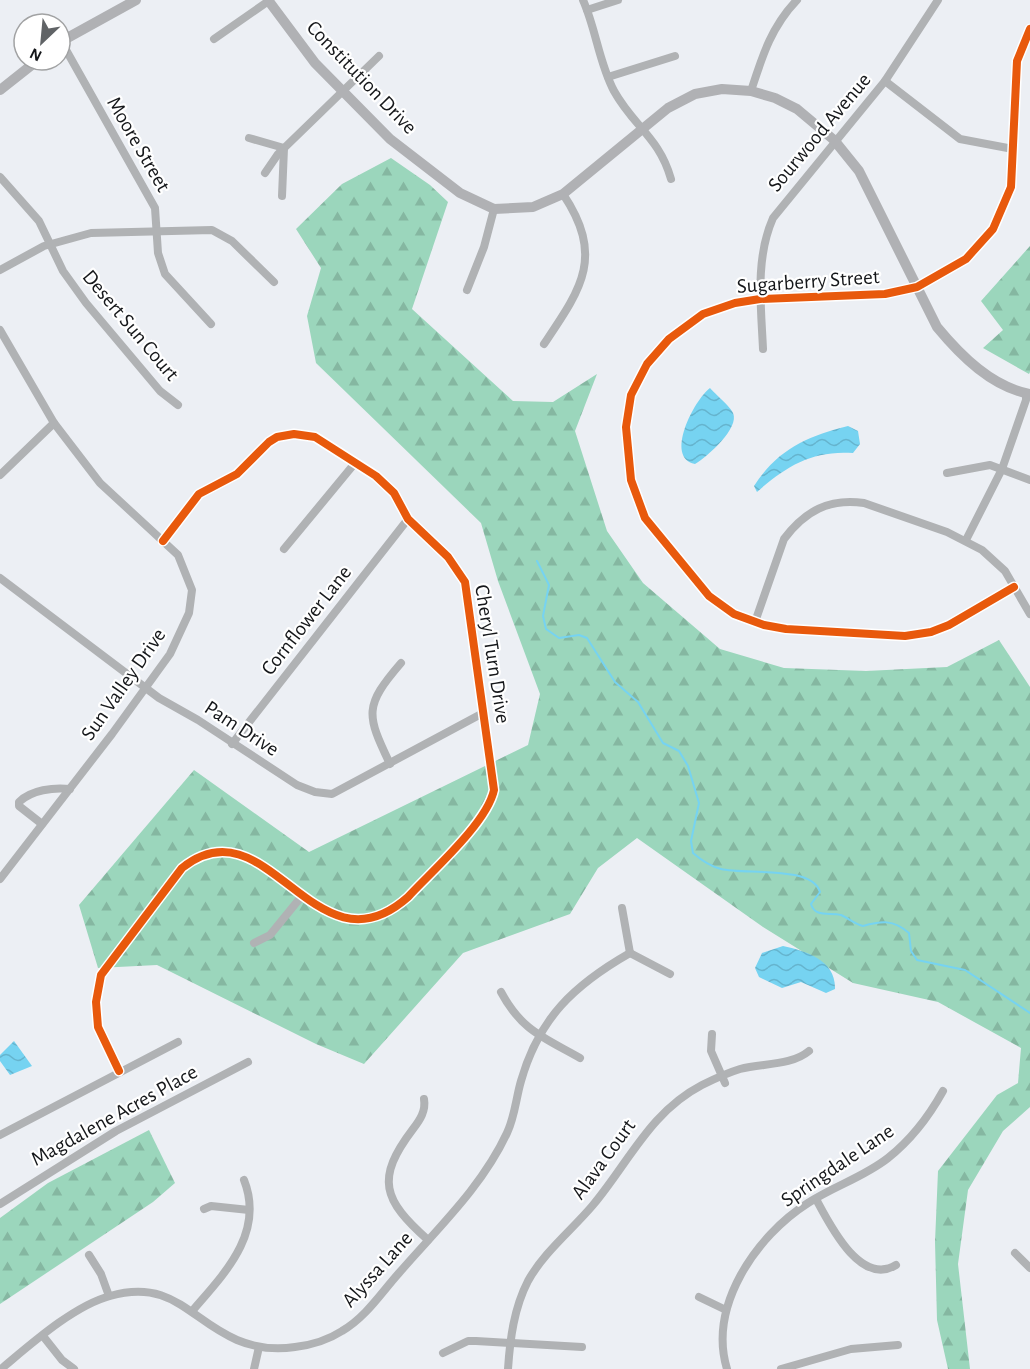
<svg xmlns="http://www.w3.org/2000/svg" width="1030" height="1369" font-family="'Alegreya Sans',sans-serif">
  <style>
    .forest { fill: url(#forest-firs) }
    .water { fill: url(#water-waves) }
    .lines { fill: none; stroke-linecap: round; stroke-linejoin: round }
    .stream { stroke: #76d3f1; stroke-width: 2 }
    .street { stroke: #b0b2b4; stroke-width: 8 }
    .secondary { stroke: #b0b1b4; stroke-width: 10 }
    .cycleway-casing { stroke: #fff; stroke-width: 11 }
    .cycleway { stroke: #e8590c; stroke-width: 8 }
    .labels { text-anchor: middle; stroke-width: 4.5; stroke-linejoin: round; paint-order: stroke }
    .street-label { font-size: 21px; fill: #15171a; stroke: #fff }
  </style>
  <defs>
    <pattern id="forest-firs" width="22" height="20" patternUnits="userSpaceOnUse" patternTransform="scale(1.5)"><rect width="22" height="20" fill="#9bd6bc"/><path d="M5 1l3.5 6h-7zM16 11l3.5 6h-7z" fill="#85b7a1"/></pattern>
    <pattern id="water-waves" width="16" height="10" patternUnits="userSpaceOnUse" patternTransform="scale(1.5)"><rect width="16" height="10" fill="#76d3f1"/><path d="M0 5q4-4 8 0t8 0" fill="none" stroke="#65b4ce"/></pattern>
  </defs>
  <rect width="100%" height="100%" fill="#eceff4"/>
  <g class="forest">
    <polygon points="391,158 430,185 448,202 412,309 513,401 553,402 597,374 575,431 607,531 643,583 720,649 784,668 866,671 947,667 999,640 1030,687 1030,1107 1003,1131 968,1190 958,1264 970,1369 948,1369 937,1320 935,1242 938,1171 997,1095 1018,1083 1021,1048 938,1002 853,983 763,927 637,838 598,868 570,914 463,953 364,1064 316,1044 157,965 98,968 79,905 194,770 309,852 528,745 540,694 498,581 481,523 316,363 307,316 321,268 296,229 342,184"/>
    <polygon points="1030,246 1030,372 1029,374 983,348 1003,330 981,301"/>
    <polygon points="149,1130 175,1183 153,1202 0,1304 0,1218 48,1183"/>
  </g>
  <g class="water">
    <path d="M710,388C715,394 731,407 733,413C740,428 707,457 695,464C664,458 694,400 710,388Z"/>
    <path d="M848,426L858,431L860,444L853,453C813,450 786,466 757,492L754,486C777,450 807,436 848,426Z"/>
    <path d="M783,946C806,951 836,960 835,989L826,993L801,982L782,988L759,977L755,968L762,953Z"/>
    <polygon points="14,1041 32,1066 10,1075 0,1061 0,1055"/>
  </g>
  <g class="lines">
    <path class="stream" d="M537,561L549,585L543,616L546,629L559,638L579,635L587,638L615,682L638,702L663,743L679,751L688,766L699,803L691,841L693,853C701,860 709,866 721,869C745,875 812,865 820,892L811,904C815,918 830,912 841,915C848,918 855,924 863,926C881,921 893,919 909,933L911,951L917,960L965,970L1030,1013"/>
    <g class="street">
      <path d="M583,0C596,29 599,63 614,91C634,127 659,137 671,179"/>
      <polyline points="587,10 618,0"/>
      <polyline points="214,39 270,0"/>
      <polyline points="61,41 155,208 158,253 165,274 211,324"/>
      <polyline points="608,77 675,56"/>
      <polyline points="885,81 960,139 1013,149"/>
      <path d="M751,91C762,57 771,27 797,0"/>
      <polyline points="249,138 284,148"/>
      <polyline points="265,173 278,154 379,56"/>
      <polyline points="0,177 39,221 63,271 86,303 160,391 178,405"/>
      <polyline points="282,196 284,148"/>
      <polyline points="0,270 44,246 91,233 212,230 232,241 274,282"/>
      <polyline points="467,290 484,247 494,209"/>
      <polyline points="0,330 54,423 100,483 178,555 192,590 189,613 170,654 112,734 0,879"/>
      <path d="M544,344C581,289 605,257 563,194"/>
      <path d="M763,349C761,305 755,259 773,218L885,81L938,0"/>
      <polyline points="947,473 990,465 1030,480"/>
      <polyline points="0,475 54,423"/>
      <polyline points="966,540 1002,469 1026,400 1026,393"/>
      <polyline points="284,549 355,463"/>
      <polyline points="0,578 159,698 198,720 297,785 315,792 332,794 483,713"/>
      <polyline points="1014,587 949,625 931,632 905,636 786,629 764,625 734,614 709,596 645,518 631,480 626,427 631,395 647,364 669,339 703,314 735,303 760,299 885,294 917,287 966,259 993,229 1011,187 1017,61 1030,29"/>
      <path d="M755,622L784,539C805,511 829,498 864,503L947,532L982,550L1005,571L1030,614"/>
      <polyline points="232,744 408,519"/>
      <path d="M390,764C366,714 364,706 401,663"/>
      <path d="M42,824L19,806V802C31,790 54,787 70,789"/>
      <polyline points="622,908 630,953"/>
      <polyline points="254,943 270,935 301,897"/>
      <polyline points="630,953 670,974"/>
      <path d="M501,992C522,1031 543,1037 580,1058"/>
      <polyline points="712,1034 711,1051 725,1083"/>
      <path d="M119,1071L98,1027L96,1002L101,975L182,868C268,799 315,980 408,897C432,871 487,823 494,790L465,582L448,557L408,519L394,493L376,476L315,437L294,434L277,437L269,442L237,474L199,494L163,541"/>
      <path d="M424,1099C426,1111 420,1120 413,1129C375,1179 383,1200 428,1240"/>
      <polyline points="0,1135 178,1042"/>
      <path d="M816,1199C829,1223 860,1287 896,1265"/>
      <polyline points="0,1204 116,1131 248,1062"/>
      <polyline points="204,1209 211,1206 249,1210"/>
      <polyline points="1015,1253 1030,1268"/>
      <polyline points="89,1255 101,1274 109,1296"/>
      <polyline points="699,1297 726,1310"/>
      <path d="M193,1310C224,1274 265,1233 244,1180"/>
      <polyline points="43,1336 62,1360 74,1369"/>
      <polyline points="443,1353 468,1341 476,1341 582,1347"/>
      <path d="M1,1369C30,1345 73,1306 110,1296C172,1278 190,1320 237,1340C256,1348 275,1350 295,1347C312,1345 328,1340 342,1331C366,1317 381,1293 399,1273C437,1229 482,1187 507,1133C515,1116 516,1098 521,1081C539,1018 574,985 630,953"/>
      <polyline points="254,1369 259,1347"/>
      <path d="M508,1369C510,1339 514,1308 528,1281C544,1252 572,1230 593,1205C629,1162 650,1112 702,1085C714,1079 727,1073 740,1069C762,1063 791,1066 809,1051"/>
      <path d="M727,1369C708,1306 756,1236 808,1203C834,1186 864,1177 888,1158C912,1139 928,1118 943,1091"/>
      <polyline points="781,1369 851,1349 898,1345"/>
    </g>
    <g class="secondary">
      <path d="M268,0L315,63L390,139L460,193L494,209L533,207L563,194L668,108L695,94L722,89L751,91L775,98L797,109L834,140L859,171L937,327C961,356 992,387 1030,394"/>
      <polyline points="60,42 136,0"/>
      <polyline points="0,90 38,60"/>
    </g>
    <g class="cycleway-casing">
      <g id="cycleway">
        <polyline points="1014,587 949,625 931,632 905,636 786,629 764,625 734,614 709,596 645,518 631,480 626,427 631,395 647,364 669,339 703,314 735,303 760,299 885,294 917,287 966,259 993,229 1011,187 1017,61 1030,29"/>
        <path d="M119,1071L98,1027L96,1002L101,975L182,868C268,799 315,980 408,897C432,871 487,823 494,790L465,582L448,557L408,519L394,493L376,476L315,437L294,434L277,437L269,442L237,474L199,494L163,541"/>
      </g>
    </g>
    <use href="#cycleway" class="cycleway"/>
  </g>
  <g class="labels">
    <g class="street-label">
      <text transform="translate(362 77) rotate(46)" y="7">Constitution Drive</text>
      <text transform="translate(819 132) rotate(-50)" y="7">Sourwood Avenue</text>
      <text transform="translate(139 144) rotate(60)" y="7">Moore Street</text>
      <text transform="translate(808 281) rotate(-4)" y="7">Sugarberry Street</text>
      <text transform="translate(131 325) rotate(50)" y="7">Desert Sun Court</text>
      <text transform="translate(306 620) rotate(-52)" y="7">Cornflower Lane</text>
      <text transform="translate(493 654) rotate(81)" y="7">Cheryl Turn Drive</text>
      <text transform="translate(123 684) rotate(-55)" y="7">Sun Valley Drive</text>
      <text transform="translate(242 728) rotate(33)" y="7">Pam Drive</text>
      <text transform="translate(114 1115) rotate(-29)" y="7">Magdalene Acres Place</text>
      <text transform="translate(603 1159) rotate(-54)" y="7">Alava Court</text>
      <text transform="translate(837 1165) rotate(-34)" y="7">Springdale Lane</text>
      <text transform="translate(377 1269) rotate(-48)" y="7">Alyssa Lane</text>
    </g>
  </g>
  <g transform="translate(42 42) rotate(206)"><circle r="28" fill="#ffffff" stroke="#a1a2a3" stroke-width="1.5"/>
  <path d="M0-4.5L10 22L0 15L-10 22Z" fill="#606366"/>
  <text y="-9" font-size="16" font-weight="bold" text-anchor="middle" fill="#15171a">N</text>
  </g>
</svg>
